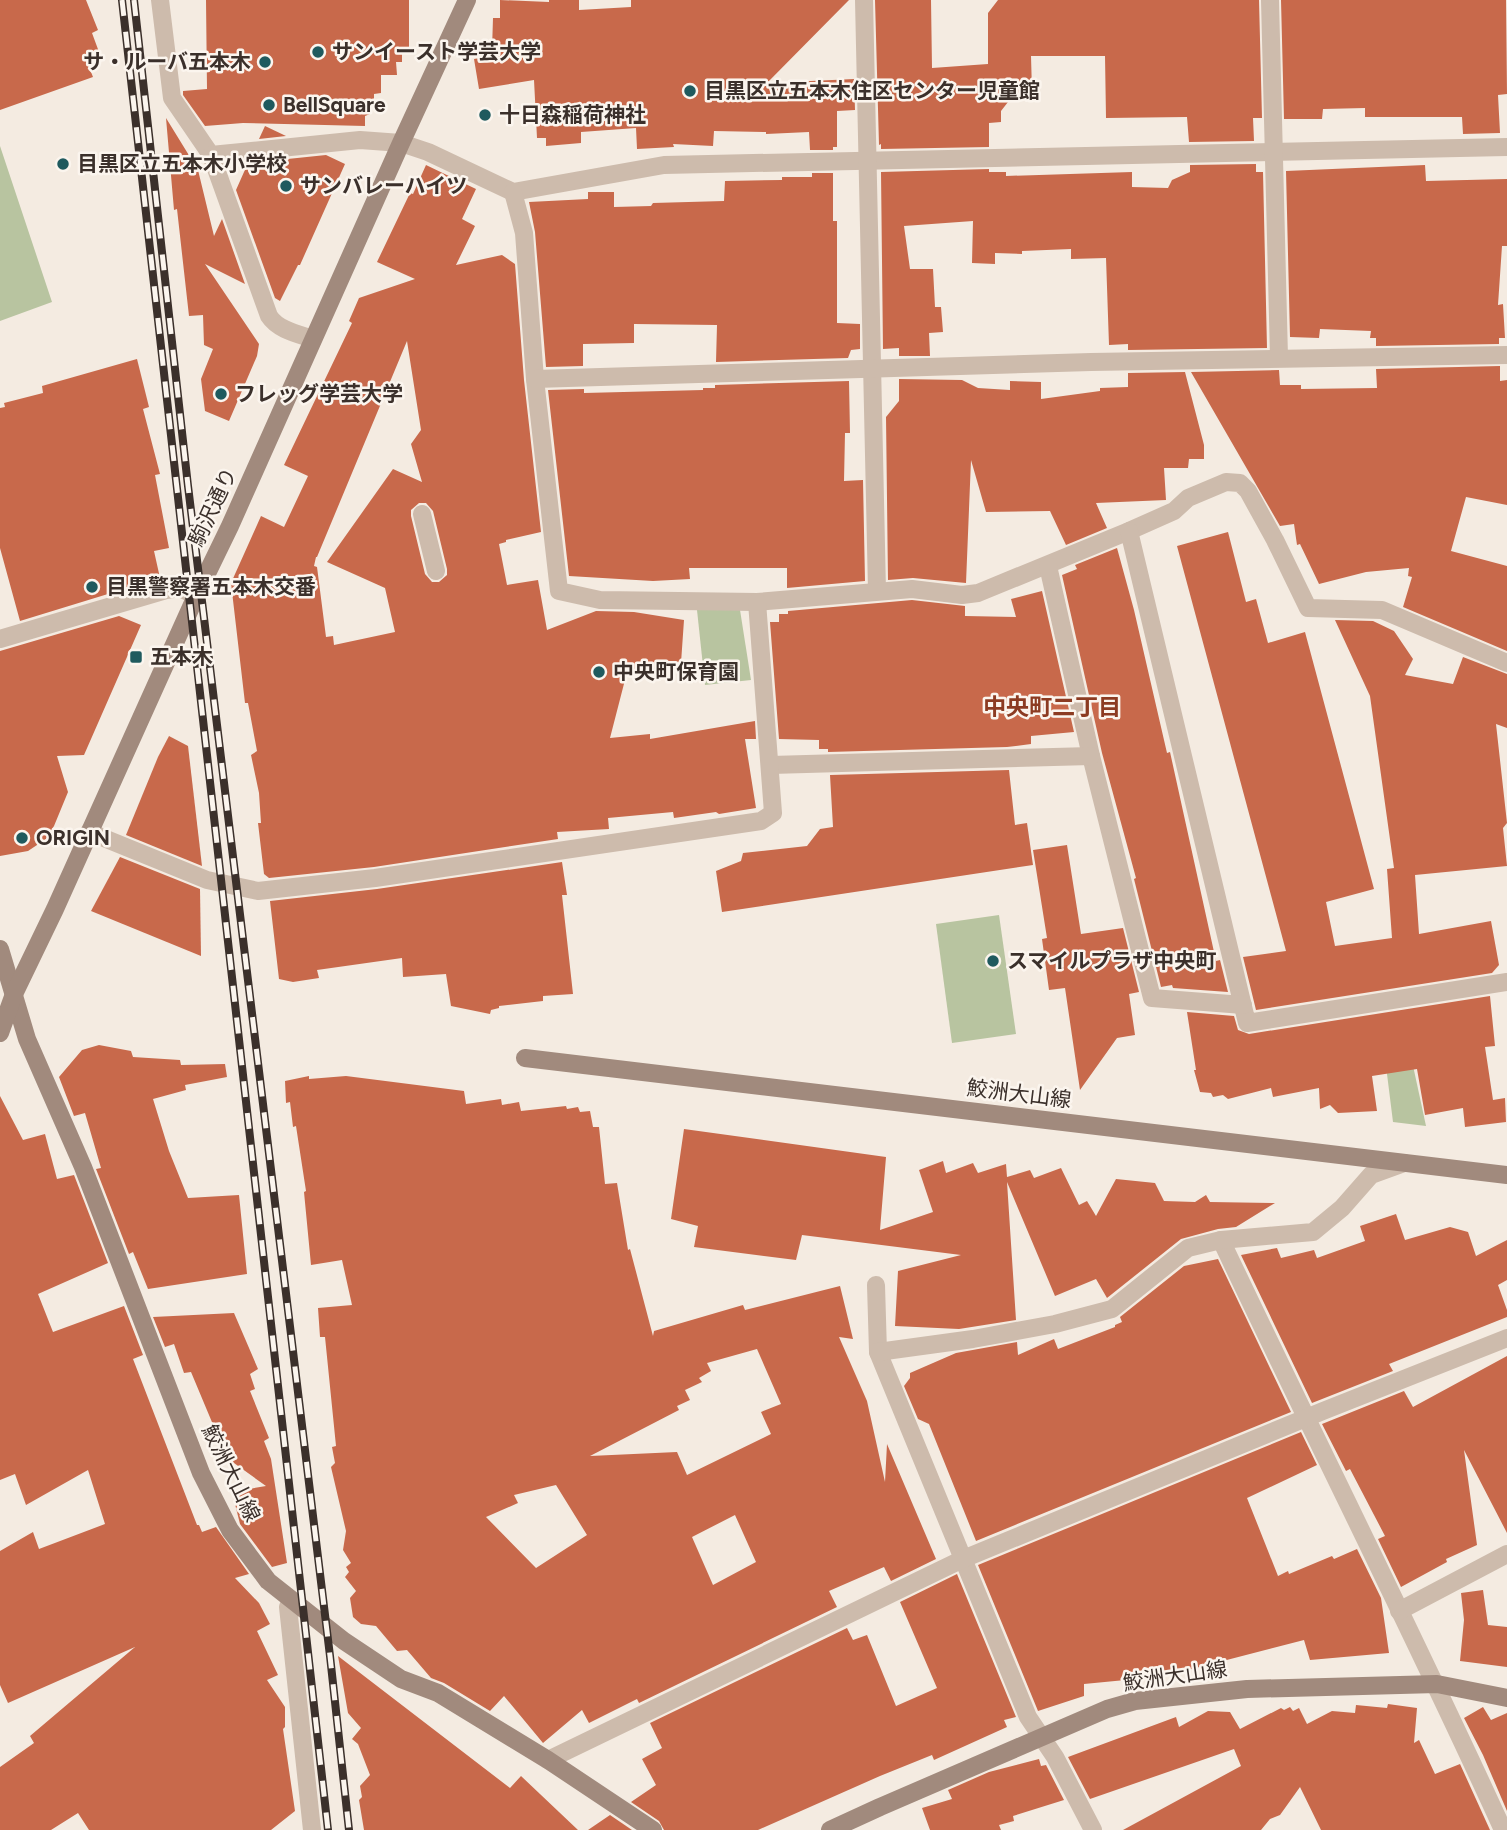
<svg xmlns="http://www.w3.org/2000/svg" width="1507" height="1830" font-family="Figtree,'Noto Sans JP',sans-serif">
  <style>
    .green { fill: #b8c4a0 }
    .building { fill: #c8694b; fill-rule: evenodd }
    .lines { fill: none; stroke-linecap: round; stroke-linejoin: round }
    .minor { stroke: #cdbbac; stroke-width: 18 }
    .secondary { stroke: #a18a7d; stroke-width: 18 }
    .rail-casing { stroke: #3b302b; stroke-width: 8 }
    .rail { stroke: #fbf5ee; stroke-width: 5; stroke-dasharray: 16; stroke-linecap: butt }
    .poi-dot { fill: #1f5a5e; stroke: #fbf5ee; stroke-width: 2.5 }
    .labels { text-anchor: middle; stroke-width: 5; stroke-linejoin: round; paint-order: stroke }
    .poi-label { font-size: 21px; font-weight: bold; fill: #3b302b; stroke: #fbf5ee; text-anchor: start }
    .street-label { font-size: 21px; fill: #3b302b; stroke: #fbf5ee }
    .neighbourhood-label { font-size: 23px; font-weight: bold; fill: #8c3b22; stroke: #fbf5ee }
  </style>
  <rect width="100%" height="100%" fill="#f4ebe1"/>
  <g class="green">
    <polygon points="0,146 52,302 0,321"/>
    <polygon points="697,610 740,610 751,680 705,685"/>
    <polygon points="999,915 1016,1034 952,1043 936,924"/>
    <polygon points="1412,1061 1426,1126 1393,1122 1386,1066"/>
  </g>
  <g class="building">
    <polygon points="0,0 86,0 98,30 92,33 99,52 85,57 93,77 0,110"/>
    <polygon points="206,0 409,0 409,52 402,51 402,62 396,62 397,75 381,75 381,93 374,94 374,102 369,103 370,114 365,116 365,126 243,123 205,126 183,95 183,91 207,89"/>
    <polygon points="500,0 549,2 549,0 579,0 579,10 631,7 631,0 849,0 767,83 854,79 855,110 837,111 837,147 833,147 833,150 810,150 809,132 766,134 766,132 714,131 713,146 673,144 674,147 637,149 636,128 581,132 581,143 546,146 546,138 537,138 534,80 479,89 474,59 487,57 486,51 492,50 493,18 500,18"/>
    <polygon points="875,0 931,0 932,68 988,64 988,13 998,0 1259,0 1262,118 1253,118 1254,141 1189,142 1187,117 1106,118 1105,56 1031,56 1032,91 1015,93 1001,111 1001,122 989,123 989,147 881,149 881,144 879,145"/>
    <polygon points="1281,0 1506,0 1507,94 1498,95 1500,133 1463,134 1462,117 1365,117 1365,108 1323,109 1322,119 1284,119"/>
    <polygon points="166,118 198,170 214,236 222,219 245,284 205,264 259,344 257,356 229,421 205,411 201,379 213,349 204,345 203,315 189,316 177,209 174,210"/>
    <polygon points="265,126 286,136 259,139"/>
    <polygon points="326,155 345,164 300,265 298,265 280,301 275,298 236,190 248,163"/>
    <polygon points="1256,164 1256,172 1263,172 1267,348 1128,350 1128,344 1109,345 1106,258 1071,259 1071,249 1022,251 1022,254 995,253 995,264 972,263 973,221 904,226 910,269 933,269 935,307 941,307 943,332 929,333 930,356 899,356 899,348 883,349 881,172 989,169 989,172 1006,172 1006,176 1132,172 1132,187 1168,188 1172,180 1190,172 1190,165"/>
    <path d="M426,165L476,189L462,219L475,226L456,265L502,255L515,264L524,380L541,532L506,540V542L499,544L507,585L538,580L547,630L596,611L634,612L684,620L681,663L626,676L610,738L650,734V739L755,721L756,739H745L756,808L719,814L716,812L674,818L673,812L608,818L609,829L557,832L558,839L374,867L269,878L264,874L258,823H261L259,793L251,755L257,751L248,703H245L231,583L261,516L284,527L308,476L284,465L352,323L349,321L359,298L415,279L377,262L410,193L413,194ZM407,341L421,430L411,444L422,482L393,469L327,562L385,588L395,632L334,645L333,636L326,637L317,567L314,566L316,557H317ZM419,503H426L433,511L447,569V575L439,582H432L425,574L411,516V510Z"/>
    <polygon points="1425,165 1426,181 1507,179 1507,246 1502,246 1498,305 1503,304 1505,338 1499,338 1499,344 1376,346 1376,338 1370,338 1371,331 1320,329 1319,338 1290,337 1286,171"/>
    <polygon points="812,173 833,173 833,221 837,221 837,323 860,324 860,349 851,350 848,358 716,362 717,325 634,324 634,343 583,344 583,366 546,367 535,232 529,202 588,199 588,192 614,192 614,207 651,206 653,203 724,201 725,181 782,180 782,177 812,177"/>
    <polygon points="137,359 149,407 143,409 160,474 155,475 169,548 154,551 160,578 20,621 0,548 0,408 5,407 4,403 43,393 42,386"/>
    <polygon points="1500,366 1500,381 1507,380 1507,505 1466,497 1451,551 1507,566 1507,651 1403,607 1412,577 1408,576 1409,568 1366,572 1319,584 1300,544 1297,545 1294,524 1280,526 1191,372 1279,370 1280,385 1301,385 1301,389 1377,388 1376,369"/>
    <polygon points="1185,372 1204,445 1204,459 1189,459 1188,468 1164,468 1166,500 1096,503 1107,528 1066,545 1050,511 986,512 971,460 966,583 913,578 888,580 886,417 899,401 899,379 962,380 978,388 1010,390 1010,381 1041,382 1041,399 1100,391 1100,388 1128,387 1128,373"/>
    <polygon points="849,381 850,433 845,433 844,481 863,480 865,581 787,588 787,568 689,568 690,579 653,581 569,576 548,390 584,389 584,393 703,390 703,388 715,388 715,385"/>
    <polygon points="1228,532 1246,602 1256,599 1268,643 1305,632 1374,889 1326,902 1335,946 1392,938 1387,869 1394,868 1370,696 1335,620 1373,621 1394,631 1413,659 1405,675 1453,684 1463,657 1507,674 1507,728 1496,724 1507,823 1503,828 1507,866 1415,875 1419,934 1491,921 1499,965 1492,973 1256,1010 1243,957 1286,951 1177,546"/>
    <polygon points="1117,548 1134,610 1167,753 1170,752 1216,961 1220,960 1228,992 1173,988 1172,985 1161,987 1134,879 1136,878 1102,753 1062,575 1077,569 1075,565"/>
    <polygon points="1042,591 1074,732 1031,736 1031,744 1007,747 828,752 828,749 819,749 819,740 779,739 770,622 779,622 779,614 788,614 788,611 912,600 965,606 965,616 1016,617 1011,599"/>
    <polygon points="119,616 141,625 84,755 57,756 68,792 54,826 46,839 28,851 0,856 0,651"/>
    <polygon points="169,736 188,746 202,866 126,835 158,757"/>
    <polygon points="1009,770 1015,825 1027,823 1033,865 722,912 716,871 741,861 743,853 807,846 820,829 833,827 830,775"/>
    <polygon points="1067,845 1081,934 1123,928 1139,992 1129,994 1135,1035 1117,1038 1080,1090 1065,988 1049,990 1042,939 1047,938 1033,850"/>
    <polygon points="120,857 200,889 201,956 91,911"/>
    <polygon points="562,862 567,895 562,895 573,994 543,996 543,1001 499,1006 499,1008 491,1010 490,1014 451,1006 446,974 403,977 402,958 317,970 319,978 293,982 279,979 270,901 377,889"/>
    <polygon points="1490,996 1495,1046 1485,1047 1493,1100 1505,1098 1506,1122 1465,1127 1463,1108 1425,1115 1417,1069 1372,1076 1377,1111 1338,1113 1330,1105 1320,1109 1319,1088 1273,1097 1271,1088 1228,1099 1223,1095 1213,1097 1211,1093 1200,1092 1194,1070 1196,1070 1187,1012 1234,1016 1238,1030 1249,1034"/>
    <polygon points="99,1045 131,1051 133,1057 180,1060 181,1065 225,1064 227,1077 185,1085 186,1090 153,1099 169,1151 188,1198 239,1195 247,1274 148,1289 133,1252 129,1254 96,1169 101,1168 85,1113 74,1116 59,1077 82,1050"/>
    <path d="M309,1076V1079L346,1076L464,1091L466,1104L501,1099L502,1105L519,1102L521,1111L566,1106L567,1109L578,1107L580,1112L590,1111L593,1127H599L605,1184L617,1183L628,1250L630,1249L653,1336L654,1331L743,1305L745,1310L840,1286L853,1339L839,1337L867,1401L885,1482L887,1444L936,1559L891,1581L884,1567L829,1591L837,1607L639,1703L637,1699L589,1723L582,1710L543,1743L504,1696L490,1711L444,1683L431,1678L407,1650L397,1651L376,1626L361,1624L353,1617L350,1598L356,1591L345,1577L349,1572L346,1567L351,1563L343,1550L346,1531L331,1467L335,1463L332,1447L336,1446L325,1337H320L318,1308L352,1305L342,1260L311,1265L304,1192L306,1191L296,1126L293,1127L290,1102L286,1103L285,1081ZM757,1349L781,1404L761,1412L771,1434L687,1475L677,1452L590,1456L679,1410L677,1406L690,1400L685,1390L702,1382L699,1378L711,1371L707,1363ZM556,1485L587,1535L536,1568L486,1517L518,1503L514,1495ZM735,1515L756,1562L713,1585L692,1537Z"/>
    <polygon points="0,1096 23,1140 45,1134 57,1179 74,1175 108,1263 38,1294 53,1332 124,1306 143,1355 133,1359 197,1525 199,1525 202,1532 216,1527 249,1574 235,1578 259,1603 270,1624 257,1631 278,1675 267,1680 285,1707 285,1727 283,1729 295,1811 271,1830 89,1830 78,1813 51,1830 0,1830 0,1767 34,1743 30,1736 135,1647 8,1703 0,1685 0,1551 33,1532 39,1549 105,1524 88,1470 26,1505 15,1474 0,1480"/>
    <polygon points="684,1129 886,1157 880,1230 933,1212 919,1170 943,1161 946,1173 973,1163 978,1173 1006,1164 1007,1177 1030,1170 1034,1178 1061,1168 1079,1205 1087,1201 1096,1216 1116,1179 1155,1183 1164,1201 1195,1202 1206,1195 1210,1202 1275,1203 1236,1227 1218,1229 1181,1239 1107,1298 1096,1279 1055,1296 1007,1182 1016,1320 959,1329 895,1326 898,1271 961,1255 802,1235 796,1260 694,1247 698,1226 671,1219"/>
    <polygon points="1396,1214 1405,1240 1450,1227 1468,1232 1476,1256 1507,1240 1507,1280 1498,1285 1507,1310 1507,1317 1389,1364 1393,1371 1312,1403 1241,1255 1277,1248 1281,1258 1314,1250 1317,1258 1365,1241 1360,1226"/>
    <polygon points="1218,1259 1291,1412 976,1541 929,1424 918,1419 904,1386 910,1378 910,1373 956,1353 1017,1342 1018,1355 1054,1339 1058,1349 1115,1327 1115,1325 1122,1322 1120,1317 1184,1266"/>
    <polygon points="234,1313 258,1369 250,1374 255,1389 250,1391 269,1438 264,1441 271,1459 287,1563 272,1567 240,1524 232,1492 266,1486 227,1458 191,1372 184,1373 174,1344 165,1347 153,1317"/>
    <polygon points="1507,1356 1507,1533 1464,1450 1477,1545 1446,1559 1447,1562 1401,1587 1378,1539 1385,1536 1350,1469 1346,1471 1322,1424 1404,1391 1413,1407"/>
    <polygon points="1301,1432 1317,1465 1247,1498 1278,1576 1288,1571 1289,1574 1332,1556 1334,1559 1357,1549 1381,1598 1389,1653 1310,1660 1304,1640 1165,1676 1165,1673 1146,1678 1084,1684 1084,1696 1038,1711 978,1565"/>
    <polygon points="957,1574 1016,1717 1004,1720 1007,1727 934,1760 932,1755 880,1776 758,1830 664,1830 659,1821 631,1802 656,1785 642,1759 662,1748 650,1723 847,1628 853,1640 867,1635 896,1706 937,1688 900,1602"/>
    <polygon points="1483,1590 1488,1625 1507,1627 1507,1667 1460,1661 1464,1620 1461,1593"/>
    <polygon points="338,1656 510,1788 521,1776 578,1830 364,1830 359,1800 362,1797 360,1786 370,1775 358,1744 352,1739 361,1728 348,1713"/>
    <polygon points="1388,1704 1417,1708 1414,1743 1419,1740 1435,1774 1460,1764 1490,1830 1321,1830 1300,1787 1280,1815 1270,1819 1261,1830 1123,1830 1241,1766 1234,1749 1090,1799 1068,1757 1176,1717 1179,1727 1208,1711 1230,1712 1240,1729 1281,1708 1284,1710 1290,1707 1293,1711 1299,1708 1307,1724 1332,1711 1355,1713 1356,1705 1387,1708"/>
    <polygon points="1483,1707 1491,1720 1507,1713 1507,1811 1483,1755 1464,1718"/>
    <polygon points="1039,1759 1041,1766 1046,1765 1064,1800 1013,1816 1014,1821 999,1825 1001,1830 930,1830 922,1808 952,1799 948,1790 989,1772"/>
    <polygon points="610,1815 632,1830 588,1830"/>
  </g>
  <g class="lines">
    <g class="minor">
      <polyline points="160,0 172,98 211,155 360,140 401,143 428,152 513,192 664,165 1507,147"/>
      <polyline points="864,0 877,591"/>
      <polyline points="1270,0 1279,357"/>
      <path d="M211,155L269,316C278,330 298,334 313,339"/>
      <polyline points="513,192 524,233 535,379 559,591 600,600 757,602 912,589 962,595 978,593 1129,531 1174,511 1188,498 1226,482 1240,483 1248,491 1275,540 1308,608 1382,610 1507,663"/>
      <polyline points="535,379 1091,362 1507,355"/>
      <polyline points="422,514 436,571"/>
      <polyline points="1129,531 1247,1023 1507,982"/>
      <polyline points="1048,566 1091,756 1152,998 1243,1005"/>
      <polyline points="0,639 166,590 180,588 196,596"/>
      <polyline points="771,765 1091,756"/>
      <polyline points="89,832 207,880 258,891 375,878 761,821 773,813 757,602"/>
      <path d="M1221,1240C1314,1437 1413,1632 1503,1830"/>
      <polyline points="876,1285 878,1352 1028,1717 1055,1757 1093,1830"/>
      <polyline points="878,1352 973,1339 1055,1324 1112,1309 1188,1248 1221,1240 1313,1232 1342,1208 1371,1175 1404,1163"/>
      <polyline points="291,1601 288,1607 312,1830"/>
      <polyline points="1399,1611 1507,1554"/>
      <polyline points="548,1760 963,1559 1323,1411 1507,1338"/>
    </g>
    <g class="secondary">
      <polyline points="0,949 27,1039 83,1167 201,1473 230,1530 268,1581 344,1641 401,1679 438,1693 548,1760 653,1830"/>
      <polyline points="0,1033 14,994 55,909 196,596 230,526 401,143 467,0"/>
      <polyline points="525,1058 1507,1175"/>
      <polyline points="830,1830 880,1807 1107,1709 1135,1701 1247,1689 1437,1684 1507,1698"/>
    </g>
    <g class="rail-casing">
      <g id="rail">
        <polyline points="122,0 328,1830"/>
        <polyline points="134,0 188,486 330,1656 349,1830"/>
      </g>
    </g>
    <use href="#rail" class="rail"/>
  </g>
  <g class="poi-dot">
    <circle cx="318" cy="52" r="7"/>
    <circle cx="265" cy="62" r="7"/>
    <circle cx="690" cy="91" r="7"/>
    <circle cx="269" cy="105" r="7"/>
    <circle cx="485" cy="115" r="7"/>
    <circle cx="63" cy="164" r="7"/>
    <circle cx="286" cy="186" r="7"/>
    <circle cx="221" cy="394" r="7"/>
    <circle cx="92" cy="587" r="7"/>
    <rect x="129" y="650" width="14" height="14" rx="3.5"/>
    <circle cx="599" cy="672" r="7"/>
    <circle cx="22" cy="838" r="7"/>
    <circle cx="993" cy="961" r="7"/>
  </g>
  <g class="labels">
    <g class="poi-label">
      <text x="332" y="59">サンイースト学芸大学</text>
      <text x="251" y="69" text-anchor="end">サ・ルーバ五本木</text>
      <text x="704" y="98">目黒区立五本木住区センター児童館</text>
      <text x="283" y="112">BellSquare</text>
      <text x="499" y="122">十日森稲荷神社</text>
      <text x="77" y="171">目黒区立五本木小学校</text>
      <text x="300" y="193">サンバレーハイツ</text>
      <text x="235" y="401">フレッグ学芸大学</text>
      <text x="106" y="594">目黒警察署五本木交番</text>
      <text x="150" y="664">五本木</text>
      <text x="613" y="679">中央町保育園</text>
      <text x="36" y="845">ORIGIN</text>
      <text x="1007" y="968">スマイルプラザ中央町</text>
    </g>
    <g class="street-label">
      <text transform="translate(213 507) rotate(-65)" y="7">駒沢通り</text>
      <text transform="translate(1019 1094) rotate(7)" y="7">鮫洲大山線</text>
      <text transform="translate(231 1473) rotate(64)" y="7">鮫洲大山線</text>
      <text transform="translate(1175 1676) rotate(-8)" y="7">鮫洲大山線</text>
    </g>
    <g class="neighbourhood-label">
      <text x="1052" y="715">中央町二丁目</text>
    </g>
  </g>
</svg>
